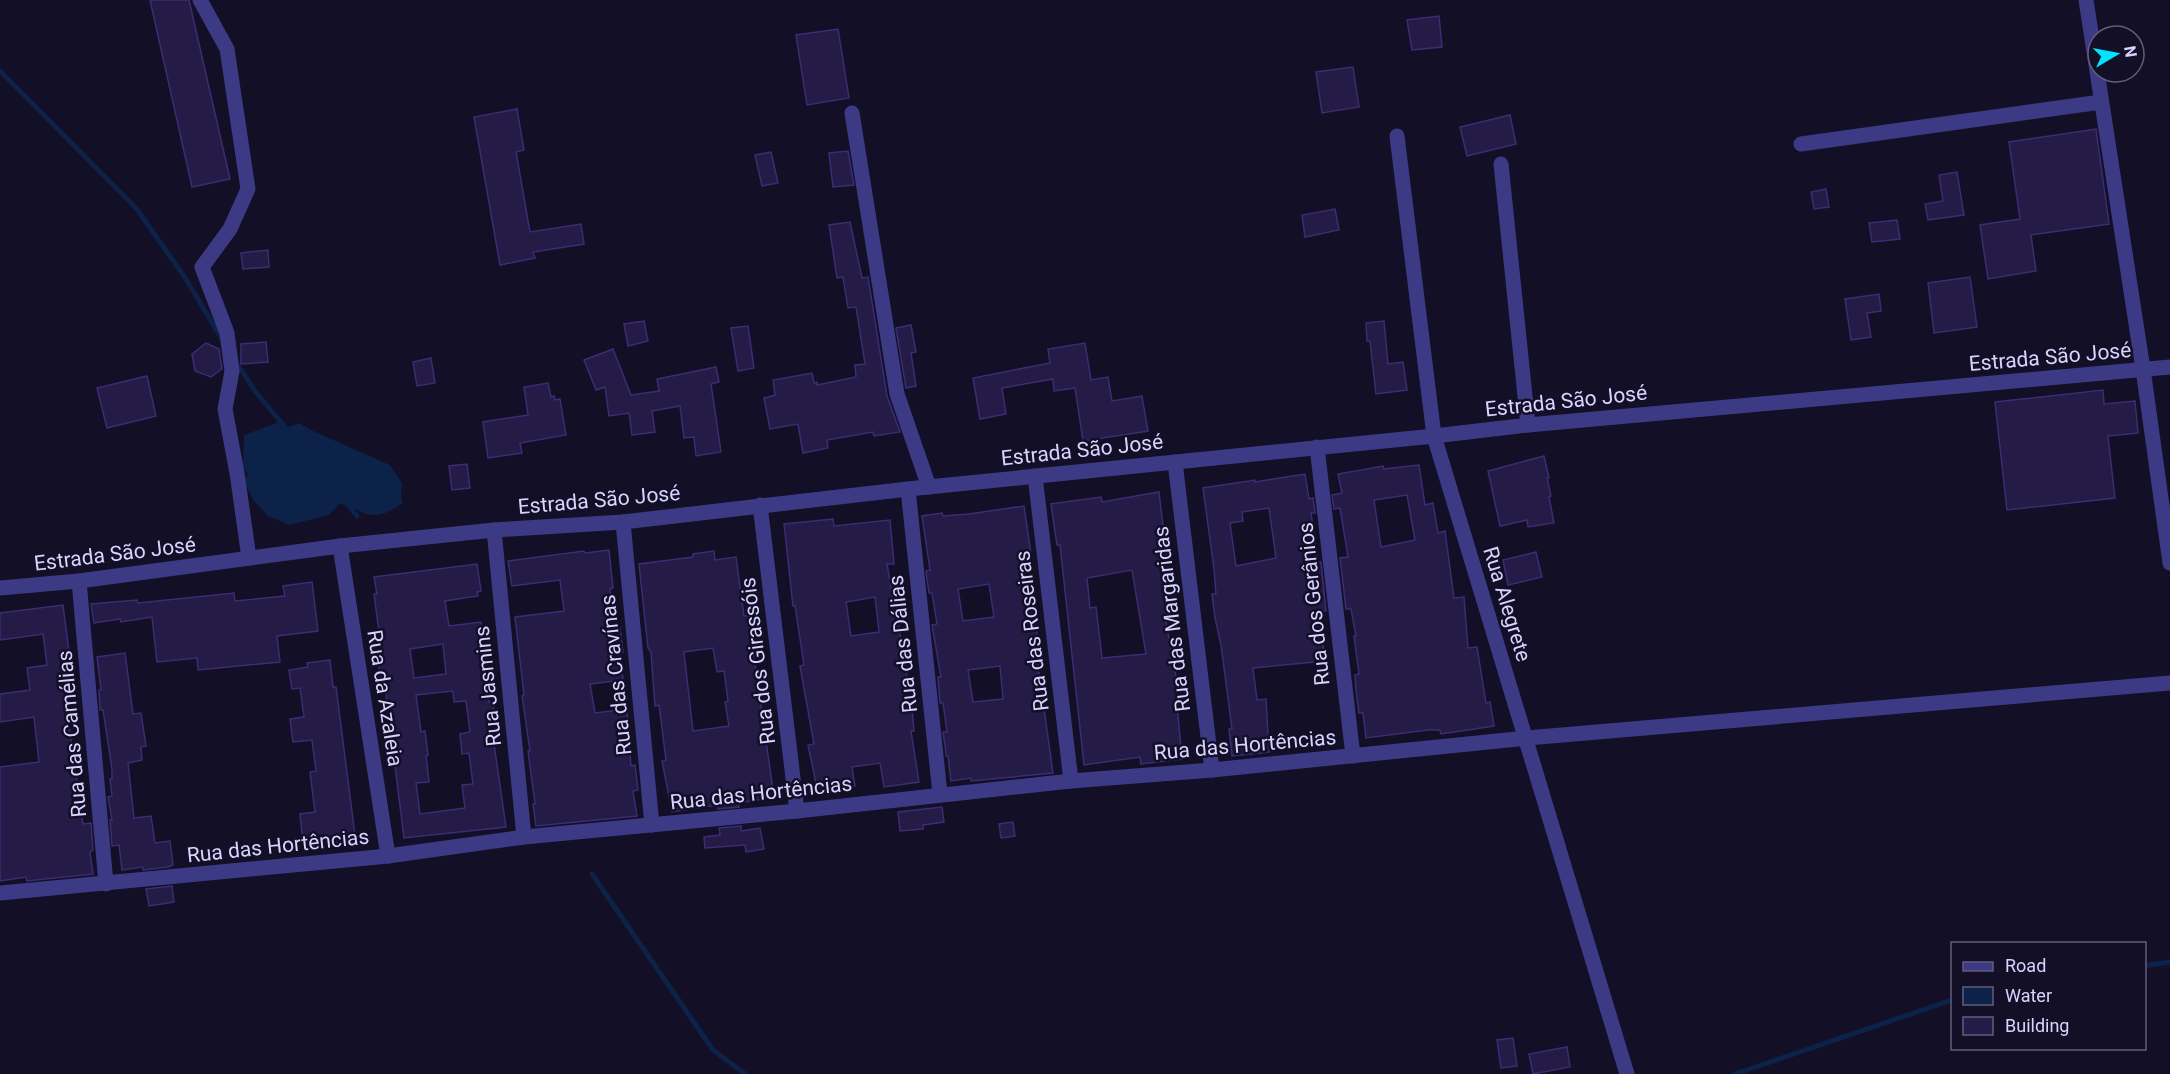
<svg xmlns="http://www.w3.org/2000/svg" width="2170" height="1074" font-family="Roboto,sans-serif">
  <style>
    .water { fill: #0c2248 }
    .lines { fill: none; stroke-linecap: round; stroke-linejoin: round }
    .stream { stroke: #0c2248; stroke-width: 5 }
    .building { fill: #241b47; stroke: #3b2d73; stroke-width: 1.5; fill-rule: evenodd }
    .minor { stroke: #3d3a85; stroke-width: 15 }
    .labels { text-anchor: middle; stroke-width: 5; stroke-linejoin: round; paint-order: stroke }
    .street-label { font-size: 21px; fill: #d9d4ff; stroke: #130f26 }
  </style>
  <rect width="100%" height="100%" fill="#130f26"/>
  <path class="water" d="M282,421L286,423L283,427L284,429L299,423L313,431L390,465L402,483L401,497L403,503C393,510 380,518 366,514C356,510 350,505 339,504L329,515L289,525L268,516L254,501L244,482L248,474L243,468L244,435Z"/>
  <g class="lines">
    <g class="stream">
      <polyline points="0,71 136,208 186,279 223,341"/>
      <polyline points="236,362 255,391 290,433"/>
      <polyline points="345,501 357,516"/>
      <polyline points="592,874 713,1050 745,1074"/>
      <polyline points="2144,966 2170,962"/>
      <polyline points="1735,1074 1952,1000"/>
    </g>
  </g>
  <g class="building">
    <polygon points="150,0 189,0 230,179 192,187"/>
    <polygon points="1439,16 1442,47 1412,50 1407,20"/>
    <polygon points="838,29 849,98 807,105 796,35"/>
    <polygon points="1353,67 1359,107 1322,113 1316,72"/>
    <polygon points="517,109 524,150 516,152 530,232 581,224 584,244 533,252 535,258 500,265 474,117"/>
    <polygon points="1510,115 1516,144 1467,156 1460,127"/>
    <polygon points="2096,129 2109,224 2031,235 2036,271 1988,279 1980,225 2020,219 2009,142"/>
    <polygon points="848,151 854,185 833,187 829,153"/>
    <polygon points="771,152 778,183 762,186 755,155"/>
    <polygon points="1957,172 1964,215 1928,220 1925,204 1943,201 1939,175"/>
    <polygon points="1826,189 1829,207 1814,209 1811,192"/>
    <polygon points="1335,209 1339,230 1305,237 1302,215"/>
    <polygon points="1897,220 1900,239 1872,242 1869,223"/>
    <polygon points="850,222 862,278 868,277 887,396 900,432 874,436 873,432 827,440 828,448 803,453 798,424 770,429 764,398 775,395 773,380 812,373 814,383 817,382 817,385 856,377 855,365 865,364 856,307 848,308 843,277 837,278 829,225"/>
    <polygon points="268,250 269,267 243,269 241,253"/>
    <polygon points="1970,277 1977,327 1934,333 1928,283"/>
    <polygon points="1879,294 1881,311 1867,313 1871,337 1851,340 1845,299"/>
    <polygon points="644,321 648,341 628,346 624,324"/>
    <polygon points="1384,321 1388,364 1403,362 1407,390 1376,394 1370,341 1367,341 1366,323"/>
    <polygon points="911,325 916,352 911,353 916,386 906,388 896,328"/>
    <polygon points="748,326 754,368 738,371 731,328"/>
    <polygon points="266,342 268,362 241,364 241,344"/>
    <polygon points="206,343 219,349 222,369 211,377 195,371 192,354"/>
    <polygon points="1085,343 1091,380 1108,377 1112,401 1142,396 1148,431 1083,441 1075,388 1054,391 1053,379 1002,388 1006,414 980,419 973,378 1050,363 1048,349"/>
    <polygon points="613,349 631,395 659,391 657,379 716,367 719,382 711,384 721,452 696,456 694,437 684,438 680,406 652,411 655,432 632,435 629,413 609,416 605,387 596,390 584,360"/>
    <polygon points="431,358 435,383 417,386 413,362"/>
    <polygon points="147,376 156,416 107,428 97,388"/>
    <polygon points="548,383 551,397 554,396 555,400 560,399 566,435 520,443 522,453 488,458 483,422 528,415 524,387"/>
    <polygon points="2103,390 2104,404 2135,401 2138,433 2108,436 2115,498 2007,510 1995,402"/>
    <polygon points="1544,456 1549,478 1547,478 1551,496 1549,497 1554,523 1528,527 1527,520 1500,526 1488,471"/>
    <polygon points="467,464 470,488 452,490 449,466"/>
    <path d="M1419,465L1425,505L1433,503L1438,533L1445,531L1454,598L1464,597L1468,648L1477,647L1486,703L1490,702L1494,726L1441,734L1440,730H1428L1366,738L1363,713H1359L1356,690L1355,675L1359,674L1354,636H1356L1351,609H1346L1340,558L1348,557L1340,508L1334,509L1332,495L1342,493L1338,474L1383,466L1384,469ZM1407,495L1415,540L1381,547L1374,500Z"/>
    <path d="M1305,474L1309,499L1313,498L1315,513H1311L1318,562H1321L1326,611H1319L1325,661L1253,668L1257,700L1266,699L1269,752L1232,756L1229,729H1232L1221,645L1215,618L1212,594H1216L1214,569L1203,488L1255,480V482ZM1269,508L1276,558L1236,566L1230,523L1243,521L1242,512Z"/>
    <path d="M1159,492L1168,568L1162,569L1171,621L1166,622L1177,682L1179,681L1181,704H1177L1182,759L1141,764L1140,757L1084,765L1060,545H1057L1051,504L1101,497L1102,502ZM1132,570L1146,654L1102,658L1096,607L1090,608L1087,578Z"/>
    <path d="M1024,506L1031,554L1027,555L1041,665H1038L1053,773L971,781V778L951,781L948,756H946V753L943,732H947L943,703H940L938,677H941L932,625L937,624L932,593H929L926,571L930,570L922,516L942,513L943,516L969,514ZM989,584L994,617L963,621L958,589ZM1000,666L1003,699L973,702L968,670Z"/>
    <path d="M833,519L834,526L890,520L894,564H887L893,599H898L900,621H898L912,707L914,731H911L919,782L884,787L880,763L852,767L855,786L845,787V790L818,793L808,745L814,744L800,666L804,665L795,606H793L784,524ZM875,597L879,632L851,636L846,602Z"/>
    <polygon points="609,550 613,588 610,589 614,628 620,628 623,652 620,652 623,680 590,684 595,713 627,709 631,766 635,765 638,790 633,791 637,816 536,826 533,804 535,804 528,751 530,751 522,696 524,695 515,617 564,611 560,580 512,586 508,561 584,551 585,553"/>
    <path d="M714,551L715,560L736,557L744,616L753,615L757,642L752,643L774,797L739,803V807L718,809L717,805L672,812L662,761L666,760L659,705L655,706L651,652L648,648L639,564L693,557V554ZM713,648L717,672L724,671L728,701L725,702L729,726L693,731L684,652Z"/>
    <polygon points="1536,552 1542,577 1508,585 1503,560"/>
    <path d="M477,564L481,591L477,592L478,596L445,601L449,626L481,622L489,702H493L495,723H491L506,827L404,838L384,678L381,679L377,655H382L374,594H377L374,577ZM443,644L446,674L414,678L410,649ZM453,691L454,702L466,701L470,732L460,734L462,754L469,753L473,784L462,785L465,808L420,814L416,783L429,782L426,756L428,755L425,731L421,732L416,695Z"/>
    <polygon points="312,582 318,631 277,636 280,662 198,670 197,658 157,662 152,617 121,622 120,619 94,623 91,604 137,600 138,603 234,593 235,601 285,596 283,586"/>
    <polygon points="63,605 70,659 64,660 70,710 67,711 83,824 91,823 93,850 90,852 93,874 27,881 26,877 0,881 0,767 39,762 34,717 0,722 0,694 30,690 27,668 47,665 43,634 0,640 0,613"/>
    <polygon points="125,653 133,714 141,713 146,746 141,747 142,760 128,763 134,818 151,816 155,843 170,841 173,865 168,867 143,870 143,867 122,870 119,845 112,846 110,820 112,820 108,797 112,796 110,779 112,779 112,769 103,710 100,710 100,707 99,690 101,690 97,657"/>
    <polygon points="330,660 333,687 336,687 356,843 332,846 331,840 303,844 300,814 315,812 310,772 316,771 312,740 293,742 290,719 304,717 300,688 292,689 289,670 308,667 307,663"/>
    <polygon points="942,807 944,822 923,825 923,829 900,831 898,812"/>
    <polygon points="1013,822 1015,836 1001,838 999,824"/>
    <polygon points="741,826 741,831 760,828 764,849 746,852 745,845 705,848 704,837 720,835 719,828"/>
    <polygon points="172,886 174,902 149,906 146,889"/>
    <polygon points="1513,1038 1517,1066 1501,1068 1497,1040"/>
    <polygon points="1567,1047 1570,1067 1533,1074 1529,1054"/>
  </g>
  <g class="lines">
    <g class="minor">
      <polyline points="200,0 227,49 248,189 230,229 202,267 227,333 232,371 225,409 237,473 249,558"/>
      <polyline points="2086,0 2143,369 2170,563"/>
      <polyline points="852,113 897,394 929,487"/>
      <polyline points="1397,136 1434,436 1627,1074"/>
      <polyline points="1801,144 2101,102"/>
      <polyline points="1501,164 1528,425"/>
      <polyline points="1317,447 1353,756"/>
      <polyline points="1175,462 1212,770"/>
      <polyline points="1035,476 1071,781"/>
      <polyline points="908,489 940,794"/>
      <polyline points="760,505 797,811"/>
      <polyline points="623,522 652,825"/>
      <polyline points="494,530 524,837"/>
      <polyline points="340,546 388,856"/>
      <polyline points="79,581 106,884"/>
      <polyline points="0,588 79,581 340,546 494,530 623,522 908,489 1434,436 1528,425 2170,367"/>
      <polyline points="0,893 388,856 524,837 797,811 1071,781 1212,770 1527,738 2170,683"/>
    </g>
  </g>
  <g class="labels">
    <g class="street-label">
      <text transform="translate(2050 357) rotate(-5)" y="7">Estrada São José</text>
      <text transform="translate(1566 401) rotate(-6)" y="7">Estrada São José</text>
      <text transform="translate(1082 450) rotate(-6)" y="7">Estrada São José</text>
      <text transform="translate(599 500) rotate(-5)" y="7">Estrada São José</text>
      <text transform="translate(115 554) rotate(-7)" y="7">Estrada São José</text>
      <text transform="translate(1314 604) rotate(-96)" y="7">Rua dos Gerânios</text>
      <text transform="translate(1507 604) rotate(73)" y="7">Rua Alegrete</text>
      <text transform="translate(1172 619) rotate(-97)" y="7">Rua das Margaridas</text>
      <text transform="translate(1032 631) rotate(-97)" y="7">Rua das Roseiras</text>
      <text transform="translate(903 644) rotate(-96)" y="7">Rua das Dálias</text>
      <text transform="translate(758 661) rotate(-97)" y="7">Rua dos Girassóis</text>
      <text transform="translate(616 675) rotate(-96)" y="7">Rua das Cravínas</text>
      <text transform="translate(488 686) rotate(-96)" y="7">Rua Jasmins</text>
      <text transform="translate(385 698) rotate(81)" y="7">Rua da Azaleia</text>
      <text transform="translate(72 734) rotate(-95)" y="7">Rua das Camélias</text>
      <text transform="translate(1245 745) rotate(-5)" y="7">Rua das Hortências</text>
      <text transform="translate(761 793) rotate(-6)" y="7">Rua das Hortências</text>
      <text transform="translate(278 846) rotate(-6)" y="7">Rua das Hortências</text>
    </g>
  </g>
  <rect x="1951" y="942" width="195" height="108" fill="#130f26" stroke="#625e7d" stroke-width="1.5"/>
  <rect x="1963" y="962" width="30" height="9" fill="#3d3a85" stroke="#625e7d" stroke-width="1.5"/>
  <text x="2005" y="972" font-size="18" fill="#d9d4ff">Road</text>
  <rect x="1963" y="987" width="30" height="18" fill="#0c2248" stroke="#625e7d" stroke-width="1.5"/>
  <text x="2005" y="1002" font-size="18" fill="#d9d4ff">Water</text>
  <rect x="1963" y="1017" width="30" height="18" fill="#241b47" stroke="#625e7d" stroke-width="1.5"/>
  <text x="2005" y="1032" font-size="18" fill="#d9d4ff">Building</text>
  <g transform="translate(2116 54) rotate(80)"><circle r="28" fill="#130f26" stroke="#625e7d" stroke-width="1.5"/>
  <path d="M0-4.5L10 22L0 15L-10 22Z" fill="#00e5ff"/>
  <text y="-9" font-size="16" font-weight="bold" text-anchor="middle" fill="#d9d4ff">N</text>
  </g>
</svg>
